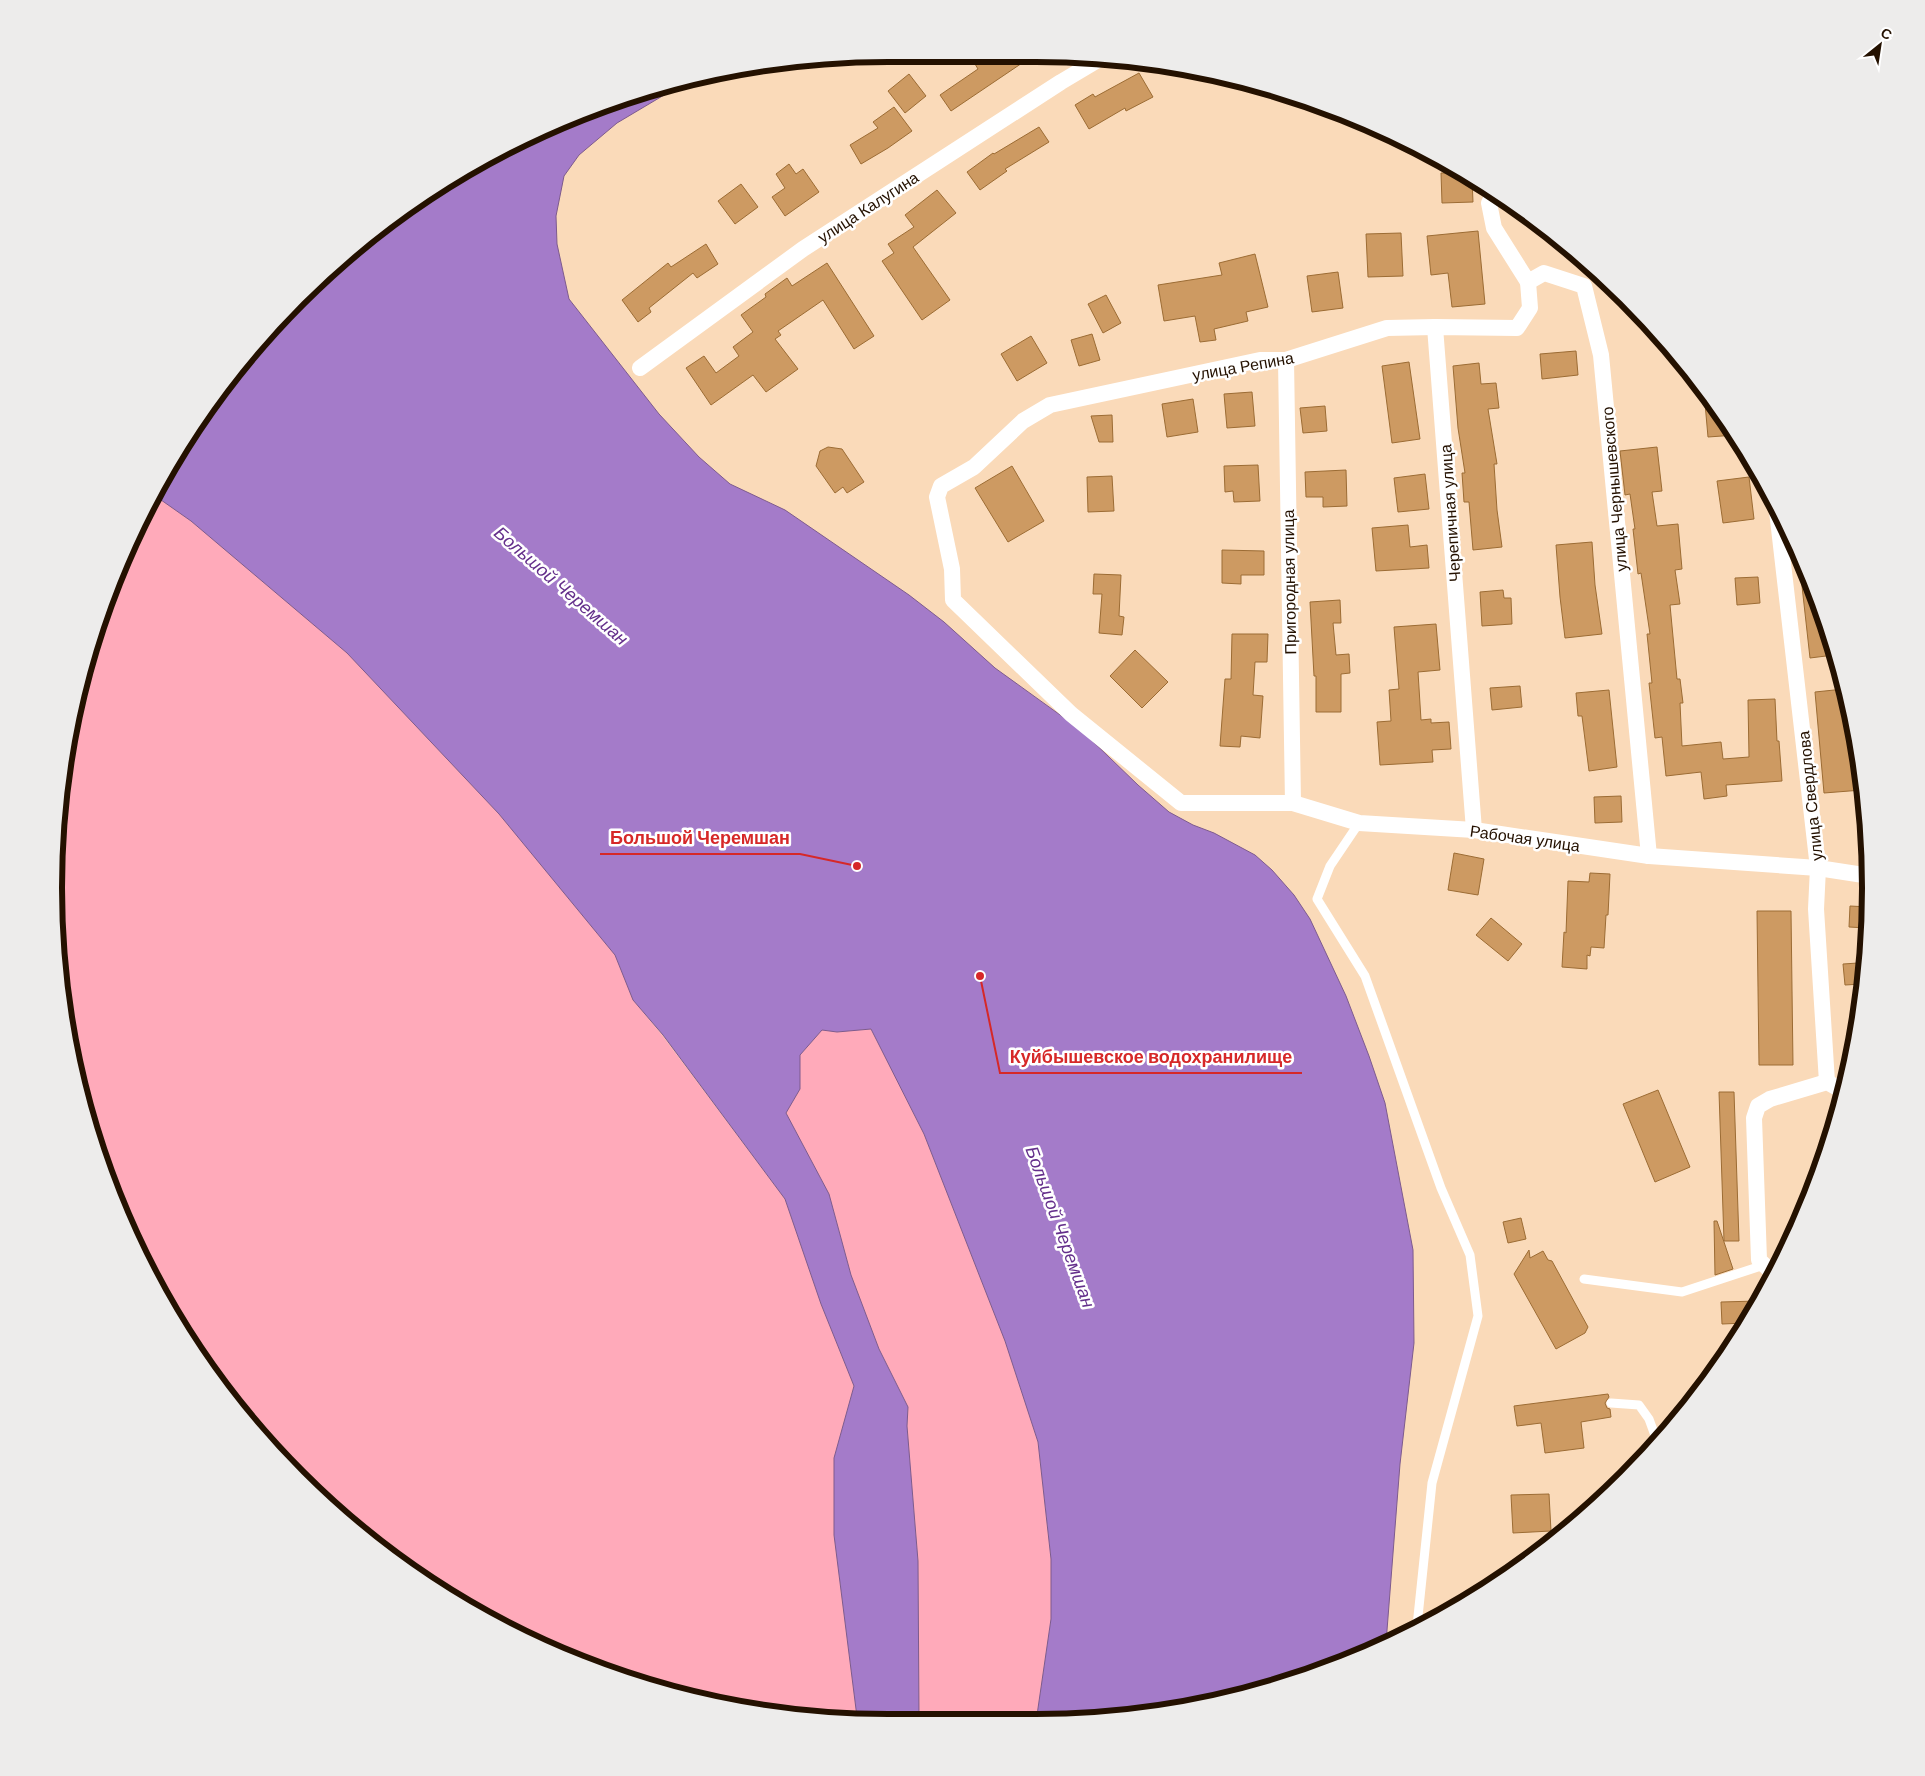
<svg xmlns="http://www.w3.org/2000/svg" width="1925" height="1776" font-family="'DM Sans',sans-serif">
  <style>
    .green { fill: #ffaaba }
    .water { fill: #a47bc9; stroke: #7e5b8d }
    .building { fill: #cd9a62; stroke: #9c6c34 }
    .lines { fill: none; stroke-linecap: round; stroke-linejoin: round }
    .lane { stroke: #fff; stroke-width: 9 }
    .street { stroke: #fff; stroke-width: 16 }
    .labels { text-anchor: middle; stroke-width: 5; stroke-linejoin: round; paint-order: stroke }
    .street-label { font-size: 16px; fill: #241100; stroke: #fff }
    .water-label { font-size: 18px; font-style: italic; fill: #642f8b; stroke: #fff }
    .rim { fill: none; stroke: #241100; stroke-width: 6 }
    .leader { fill: none; stroke: #d62828; stroke-width: 2 }
    .callout-dot { fill: #d62828; stroke: #fff; stroke-width: 2 }
    .callout-label { font-size: 18px; text-anchor: middle; font-weight: bold; fill: #d62828; stroke: #fff; stroke-width: 5; stroke-linejoin: round; paint-order: stroke }
  </style>
  <rect width="100%" height="100%" fill="#fadab9"/>
  <g class="green">
    <polygon points="154,495 191,521 347,653 499,814 615,955 633,1000 662,1035 785,1199 821,1304 854,1386 834,1459 834,1535 857,1717 779,1715 620,1678 471,1610 338,1515 261,1438 195,1352 117,1207 70,1050 56,943 56,834 82,672 140,519"/>
    <polygon points="871,1029 924,1134 1005,1341 1038,1442 1051,1559 1051,1619 1036,1722 919,1719 918,1561 907,1426 908,1407 879,1349 851,1275 829,1194 786,1113 800,1089 800,1055 822,1030 837,1032"/>
  </g>
  <polygon class="water" points="691,79 617,123 579,155 564,176 556,216 557,244 569,299 659,414 699,457 730,484 785,510 909,595 944,622 995,668 1081,730 1138,785 1169,812 1193,825 1214,833 1255,855 1272,870 1294,895 1310,919 1346,996 1369,1056 1385,1103 1413,1250 1414,1343 1400,1464 1386,1643 1356,1659 1199,1706 1036,1722 1051,1619 1051,1559 1038,1442 1005,1341 924,1134 871,1029 837,1032 822,1030 800,1055 800,1089 786,1113 829,1194 851,1275 879,1349 908,1407 907,1426 918,1561 919,1719 857,1717 834,1535 834,1458 854,1386 821,1304 785,1199 663,1035 633,1000 615,955 499,814 347,653 191,521 154,495 195,424 261,338 380,226 519,140 620,98"/>
  <g class="building">
    <polygon points="969,54 1019,55 1034,55 951,111 940,95 978,69"/>
    <polygon points="1139,73 1153,97 1126,111 1125,108 1089,129 1075,105 1093,94 1095,97"/>
    <polygon points="909,74 926,96 905,113 888,91"/>
    <polygon points="894,107 912,131 888,148 861,164 850,145 878,128 873,122"/>
    <polygon points="1039,127 1049,142 1005,169 1007,171 980,190 967,172 993,153 994,154"/>
    <polygon points="789,164 796,174 803,169 819,192 785,216 772,197 785,188 776,174"/>
    <polygon points="1441,173 1460,173 1472,179 1473,202 1442,203"/>
    <polygon points="741,184 758,207 735,224 718,201"/>
    <polygon points="937,190 956,213 913,247 950,300 922,320 882,261 894,253 888,244 914,227 905,215"/>
    <polygon points="1478,231 1485,304 1452,307 1448,273 1431,275 1427,236"/>
    <polygon points="1401,233 1403,276 1368,277 1366,234"/>
    <polygon points="706,244 718,264 697,278 693,273 649,308 651,312 638,322 622,300 668,263 671,267"/>
    <polygon points="1255,254 1268,307 1246,312 1248,321 1214,329 1216,340 1200,342 1195,316 1164,321 1158,285 1222,275 1219,263"/>
    <polygon points="827,263 874,336 854,349 823,300 778,331 781,335 775,339 798,369 766,392 753,375 711,405 686,368 704,356 716,373 739,356 733,347 753,332 741,315 766,297 765,294 787,278 792,286"/>
    <polygon points="1338,272 1343,308 1312,312 1307,276"/>
    <polygon points="1106,295 1121,323 1103,333 1088,304"/>
    <polygon points="1092,334 1100,360 1079,366 1071,340"/>
    <polygon points="1031,336 1047,363 1017,381 1001,354"/>
    <polygon points="1576,351 1578,375 1542,379 1540,354"/>
    <polygon points="1409,362 1420,439 1392,443 1382,366"/>
    <polygon points="1479,363 1481,384 1496,383 1499,408 1488,409 1497,464 1494,464 1497,510 1502,547 1473,550 1469,502 1464,502 1462,473 1465,473 1458,428 1453,366"/>
    <polygon points="1252,392 1255,426 1227,428 1224,394"/>
    <polygon points="1704,392 1731,425 1736,435 1708,437"/>
    <polygon points="1193,399 1198,432 1167,437 1162,404"/>
    <polygon points="1325,406 1327,431 1303,433 1300,408"/>
    <polygon points="1112,415 1113,442 1099,442 1091,416"/>
    <polygon points="828,447 842,449 864,482 847,493 843,487 835,493 816,466 820,451"/>
    <polygon points="1657,447 1662,491 1652,492 1657,526 1678,524 1682,569 1675,570 1680,604 1670,605 1677,679 1680,679 1683,703 1680,703 1682,746 1721,742 1723,759 1749,757 1748,700 1775,699 1777,741 1779,741 1782,781 1726,785 1727,796 1704,799 1701,772 1666,776 1662,737 1655,738 1649,683 1652,683 1647,634 1650,634 1641,573 1638,574 1633,529 1635,529 1630,494 1625,495 1620,451"/>
    <polygon points="1258,465 1260,501 1234,502 1233,491 1225,492 1224,466"/>
    <polygon points="1012,466 1044,521 1008,542 975,488"/>
    <polygon points="1346,470 1347,506 1323,507 1323,497 1306,497 1305,472"/>
    <polygon points="1425,474 1429,509 1398,512 1394,478"/>
    <polygon points="1112,476 1114,511 1088,512 1087,477"/>
    <polygon points="1749,477 1754,519 1723,523 1717,481"/>
    <polygon points="1408,525 1410,547 1427,545 1429,568 1376,571 1372,528"/>
    <polygon points="1592,542 1595,585 1602,634 1565,638 1560,597 1556,545"/>
    <polygon points="1222,550 1264,551 1264,575 1241,575 1241,584 1222,583"/>
    <polygon points="1807,567 1808,569 1834,655 1810,658 1800,568"/>
    <polygon points="1094,574 1121,575 1119,616 1124,617 1122,635 1099,633 1102,594 1093,594"/>
    <polygon points="1758,577 1760,603 1737,605 1735,578"/>
    <polygon points="1503,590 1504,598 1511,598 1512,624 1482,626 1480,592"/>
    <polygon points="1340,600 1341,623 1333,623 1336,655 1349,654 1350,673 1341,674 1341,712 1316,712 1316,676 1314,676 1310,602"/>
    <polygon points="1436,624 1440,670 1418,672 1421,720 1431,719 1431,723 1449,722 1451,749 1432,750 1433,762 1380,765 1377,722 1391,721 1389,690 1399,689 1394,627"/>
    <polygon points="1232,634 1268,634 1267,662 1255,662 1253,695 1263,696 1260,738 1241,736 1240,747 1220,746 1225,679 1231,679"/>
    <polygon points="1135,650 1168,682 1142,708 1110,676"/>
    <polygon points="1520,686 1522,707 1492,710 1490,688"/>
    <polygon points="1844,689 1852,716 1854,733 1856,733 1862,790 1824,793 1815,692"/>
    <polygon points="1609,690 1617,767 1589,771 1582,716 1578,716 1576,693"/>
    <polygon points="1621,796 1622,822 1595,823 1594,797"/>
    <polygon points="1454,853 1484,859 1478,895 1448,890"/>
    <polygon points="1590,873 1610,874 1608,915 1606,915 1604,948 1591,947 1590,956 1587,955 1587,969 1562,967 1564,932 1566,933 1568,881 1589,882"/>
    <polygon points="1850,906 1869,907 1867,928 1849,927"/>
    <polygon points="1757,911 1791,911 1793,1065 1759,1065"/>
    <polygon points="1491,918 1522,944 1508,961 1476,935"/>
    <polygon points="1858,963 1864,963 1862,984 1845,985 1843,964"/>
    <polygon points="1658,1090 1690,1167 1655,1182 1623,1104"/>
    <polygon points="1719,1092 1734,1092 1739,1241 1724,1241"/>
    <polygon points="1521,1218 1526,1239 1508,1243 1503,1222"/>
    <polygon points="1714,1221 1717,1221 1733,1269 1715,1275"/>
    <polygon points="1529,1250 1530,1258 1543,1251 1548,1260 1552,1261 1588,1327 1585,1333 1556,1349 1514,1274"/>
    <polygon points="1757,1301 1746,1323 1722,1324 1721,1302"/>
    <polygon points="1608,1394 1609,1397 1605,1403 1607,1408 1610,1409 1611,1417 1581,1422 1584,1448 1545,1453 1541,1423 1517,1426 1514,1406"/>
    <polygon points="1549,1494 1551,1531 1513,1533 1511,1495"/>
  </g>
  <g class="lines">
    <g class="lane">
      <polyline points="1359,823 1330,866 1317,899 1365,976 1441,1188 1470,1255 1478,1316 1432,1483 1417,1626"/>
      <polyline points="1584,1279 1682,1292 1764,1265"/>
      <polyline points="1611,1403 1639,1405 1649,1419 1657,1441"/>
    </g>
    <g class="street">
      <polyline points="1495,191 1489,203 1494,228 1528,282 1544,273 1584,286 1601,355 1649,856"/>
      <polyline points="1435,327 1387,328 1286,360 1260,360 1050,405 1023,421 974,467 941,486 937,497 952,569 953,600 1071,714 1181,803 1293,803 1359,823 1474,830 1649,856 1818,868 1870,876"/>
      <polyline points="1286,360 1293,803"/>
      <polyline points="640,368 803,249 1061,82 1103,57"/>
      <polyline points="1777,511 1818,868 1816,909 1827,1082"/>
      <polyline points="1474,830 1435,327 1517,328 1530,308 1528,282"/>
      <polyline points="1773,1273 1759,1260 1754,1118 1758,1106 1770,1099 1827,1082 1843,1091"/>
    </g>
  </g>
  <g class="labels">
    <g class="street-label">
      <text transform="translate(868 207) rotate(-33)" y="6">улица Калугина</text>
      <text transform="translate(1243 366) rotate(-10)" y="6">улица Репина</text>
      <text transform="translate(1614 489) rotate(-95)" y="6">улица Чернышевского</text>
      <text transform="translate(1450 513) rotate(-94)" y="6">Черепичная улица</text>
      <text transform="translate(1289 582) rotate(-91)" y="6">Пригородная улица</text>
      <text transform="translate(1810 796) rotate(-96)" y="6">улица Свердлова</text>
      <text transform="translate(1525 838) rotate(8)" y="6">Рабочая улица</text>
    </g>
    <g class="water-label">
      <text transform="translate(561 586) rotate(41)" y="6">Большой Черемшан</text>
      <text transform="translate(1060 1227) rotate(70)" y="6">Большой Черемшан</text>
    </g>
  </g>
  <path d="M0 0H1925V1776H0ZM888 62H1036A826 826 0 0 1 1862 888V888A826 826 0 0 1 1036 1714H888A826 826 0 0 1 62 888V888A826 826 0 0 1 888 62Z" fill="#edeceb" fill-rule="evenodd"/>
  <path class="rim" d="M888 62H1036A826 826 0 0 1 1862 888V888A826 826 0 0 1 1036 1714H888A826 826 0 0 1 62 888V888A826 826 0 0 1 888 62Z"/>
  <path class="leader" d="M857 866L800 854H600M980 976L1000 1073H1302"/>
  <g class="callout-dot">
    <circle cx="857" cy="866" r="5"/>
    <circle cx="980" cy="976" r="5"/>
  </g>
  <g class="callout-label">
    <text x="700" y="844">Большой Черемшан</text>
    <text x="1151" y="1063">Куйбышевское водохранилище</text>
  </g>
  <g transform="translate(1880 45) rotate(30)" stroke="#ffffff" stroke-width="4" paint-order="stroke">
  <path d="M0-4L9 19L0 12L-9 19Z" fill="#241100"/>
  <text y="-8" font-size="14" font-weight="bold" text-anchor="middle" fill="#241100">С</text>
  </g>
</svg>
